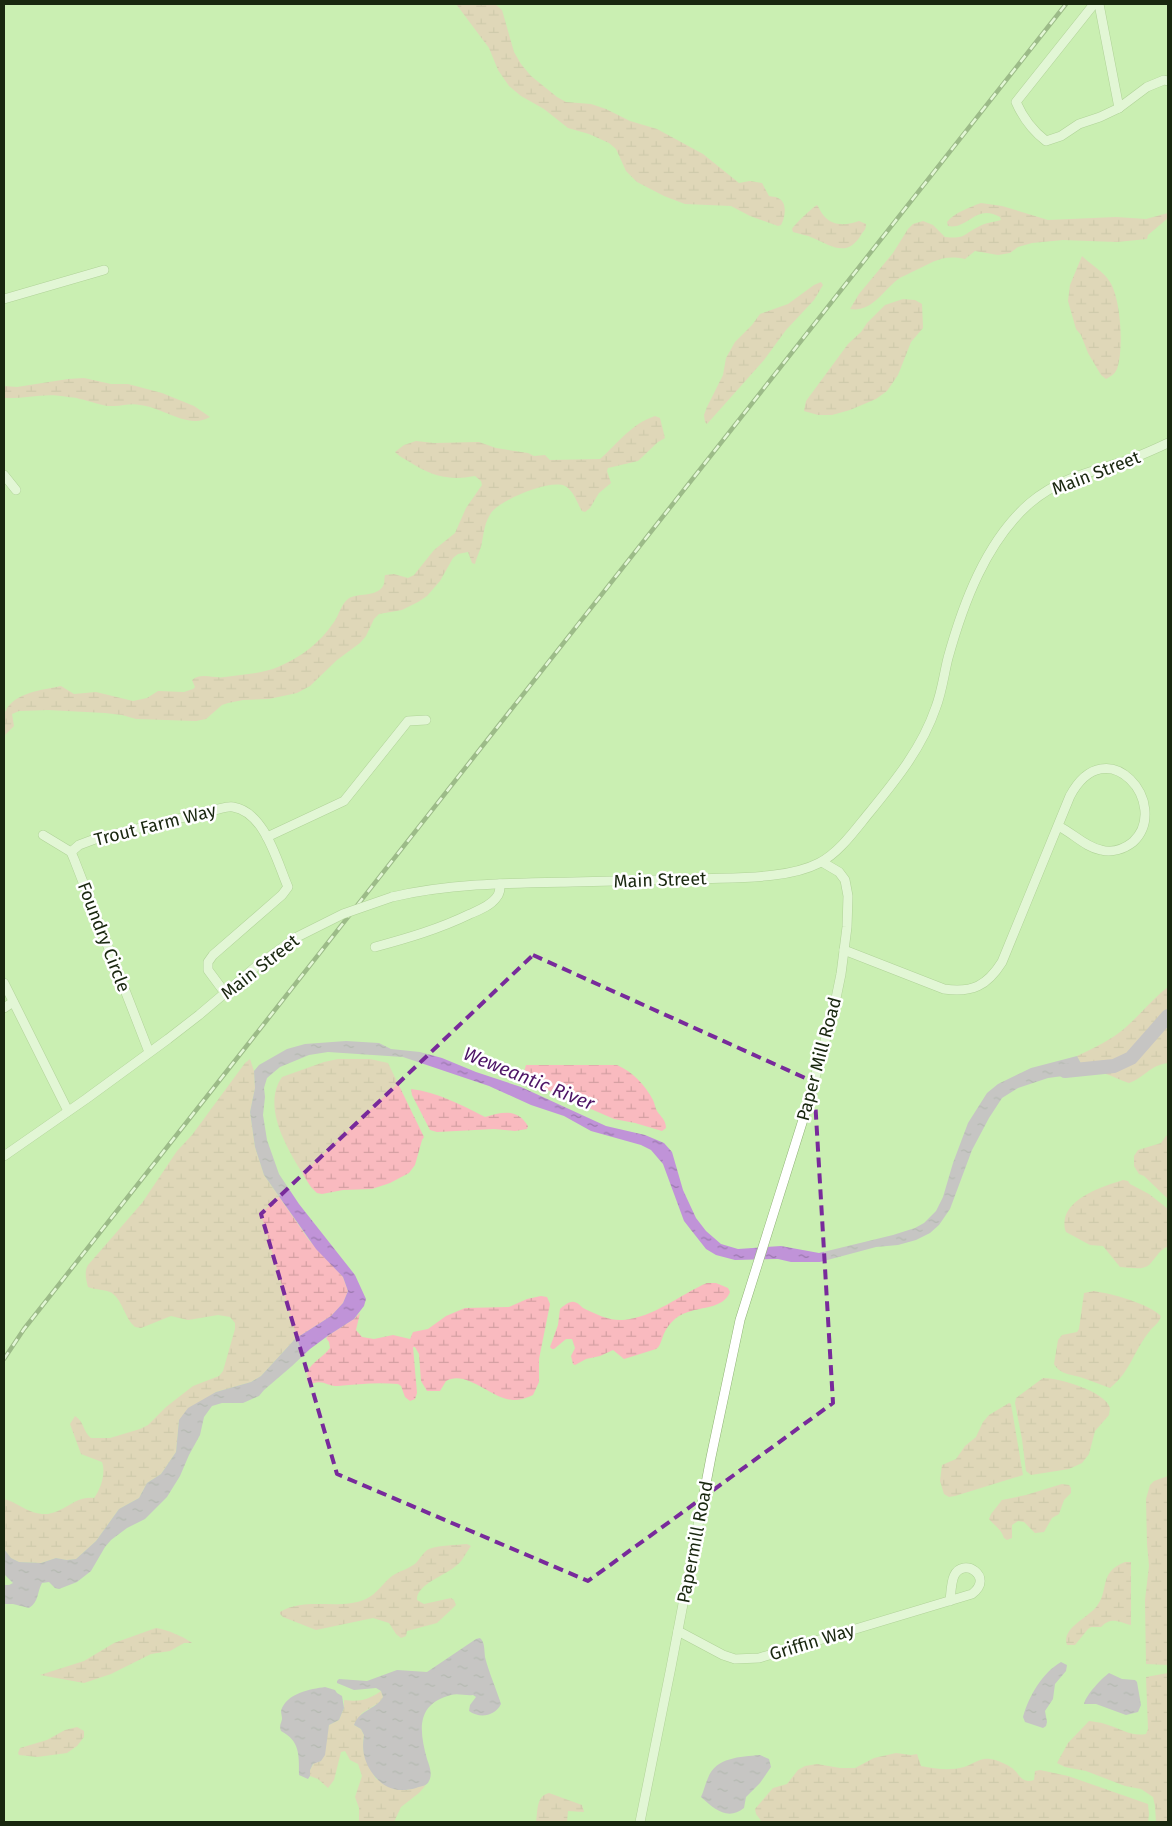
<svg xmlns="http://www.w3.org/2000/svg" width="1172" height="1826" font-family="'Fira Sans',sans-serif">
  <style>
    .wetland { fill: url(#wetland-marsh) }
    .water { fill: url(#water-ripples) }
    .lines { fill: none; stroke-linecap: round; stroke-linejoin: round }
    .river { stroke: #c093d8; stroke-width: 14 }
    .minor-casing { stroke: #90b277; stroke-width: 10 }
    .minor { stroke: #fff; stroke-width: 9 }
    .rail-casing { stroke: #647c54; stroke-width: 4.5 }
    .rail { stroke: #fff; stroke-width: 2.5; stroke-dasharray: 8; stroke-linecap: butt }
    .minor-bridge-casing { stroke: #90b277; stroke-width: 10; stroke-linecap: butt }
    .minor-bridge { stroke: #fff; stroke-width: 9 }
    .marked { fill: none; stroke: #782a9b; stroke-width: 4; stroke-dasharray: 10 6; stroke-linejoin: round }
    .labels { text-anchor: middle; stroke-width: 5; stroke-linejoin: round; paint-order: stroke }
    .street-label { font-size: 18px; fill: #19270f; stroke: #fff }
    .water-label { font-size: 19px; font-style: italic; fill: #4d1466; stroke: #fff }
  </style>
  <defs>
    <pattern id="wetland-marsh" width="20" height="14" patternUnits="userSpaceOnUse" patternTransform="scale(1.25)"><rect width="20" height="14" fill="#f9babf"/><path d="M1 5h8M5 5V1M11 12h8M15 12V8" fill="none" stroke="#d5a0a3"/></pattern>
    <pattern id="water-ripples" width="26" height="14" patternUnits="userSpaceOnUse" patternTransform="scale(1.25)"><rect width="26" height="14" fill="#c093d8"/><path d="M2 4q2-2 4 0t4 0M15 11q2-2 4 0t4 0" fill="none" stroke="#9b78ae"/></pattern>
  </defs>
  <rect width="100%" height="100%" fill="#caefb2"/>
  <g class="wetland">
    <path d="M456,4H495L502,10L514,52L521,64L531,76L557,97L566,102L591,104L606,109L630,121L657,129L703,154L739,183L750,181L762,183L769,196C772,197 775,196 778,198C788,202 785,218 781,225L778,226L750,216L731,206L685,204L664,196L637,182L626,171L616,149L609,143L589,134L568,128L544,109L521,96L509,86L498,70L489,48Z"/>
    <path d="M981,203L1002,206L1048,220L1116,217L1146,219L1168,213V218L1148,235L1147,239L1117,242L1063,240L1032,243L1018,247L1010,253L998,255L975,251L965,259C943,254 933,262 914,271C909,274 902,276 897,280C883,291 871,313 850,309L859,294L893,253L908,229L913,224L923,221L933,225L945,237C966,239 962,235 978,227C984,223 994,222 1001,220L1000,217C976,203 968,230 948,226L947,222C954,213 970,207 981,203Z"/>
    <path d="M817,205C820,209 821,213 824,216C833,227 848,225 859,221L866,224C866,230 864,230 861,235C847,258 832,246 813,238C807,235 799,234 793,232L792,229C793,226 814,206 817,205Z"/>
    <path d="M1082,256C1091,265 1103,271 1110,282C1121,299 1124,351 1117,369C1114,375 1111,376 1106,379L1101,375L1088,353L1081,335L1076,329L1068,301L1070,285Z"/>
    <polygon points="821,282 823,285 814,300 786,330 764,360 707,424 705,422 704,415 707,407 723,375 726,358 735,342 752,325 760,314 788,304 814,285"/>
    <polygon points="903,299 915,300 922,304 923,328 911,342 898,375 887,391 876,399 850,410 832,415 818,415 804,411 806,401 848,344 861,332 867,323 885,305"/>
    <path d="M84,378L111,384H128L162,393L194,406L210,417C188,430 163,407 140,405C131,403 123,406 114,406C103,407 91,401 80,399C75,397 73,398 68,397C44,392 27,399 4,398V386L17,387L68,379Z"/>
    <path d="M655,416L660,418L665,438L658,442L638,461L608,468L607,471L611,483L599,493L590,508L585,512L582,511C577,503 574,491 565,486C550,479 500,500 491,513C485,522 484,531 482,542C481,549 477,556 475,564L472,563L468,552L458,554L453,558L440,581L427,596L418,602L402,610L379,614L374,619L366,636L360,643L337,660L310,686L297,693L269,699L243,700L228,703L222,705L206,719L196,721L136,719L122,715L105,713L48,710L19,711L12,714L14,726L4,736C4,729 2,718 5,712C14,692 43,690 61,686L74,694L96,692L133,701L147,698L158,691L184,692L193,689L195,687L192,680C202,672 213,679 225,677C243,674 261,674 278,667C301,657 320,643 334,622C339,615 341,604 348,599C357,592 376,598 383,586C385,583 384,579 385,575L394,574L408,578L414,575L434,550L455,533L466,508L482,485L481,481L475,476C447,481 432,476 408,461C403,458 399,456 395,452L404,445L416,441L434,443L479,442L496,448L528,453L534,456L545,455L550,460L600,459C618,443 631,424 655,416Z"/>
    <path d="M1168,987V1063C1150,1065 1144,1078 1129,1083C1110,1077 1108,1071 1086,1073L1077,1056C1092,1049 1113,1039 1125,1028C1140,1015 1152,999 1168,987Z"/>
    <path d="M250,1059L254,1071L255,1088L250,1112L255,1147L264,1175L309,1240L343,1277L348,1291L343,1303L331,1316L295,1339L261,1376L251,1382L216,1392L179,1420L176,1452L161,1474L147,1483L139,1498L119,1509L96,1541L76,1559L67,1560L56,1558L41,1563L19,1562L11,1558L4,1549V1499C19,1503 28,1514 45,1514C63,1514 75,1495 94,1498C101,1489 106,1473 102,1462L81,1454L70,1424L75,1416C84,1421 83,1432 91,1438H110L140,1429L148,1425L166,1407L193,1386L219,1376L223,1371L235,1329V1323L230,1317L218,1315L188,1320L171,1316L141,1328L135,1327C125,1319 123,1301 112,1293C105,1289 96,1290 88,1287C86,1279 84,1272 88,1265L142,1203L177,1151L192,1135L245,1063Z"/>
    <path d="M338,1059H370L388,1063L424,1137L422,1140L415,1165L409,1173L390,1183L372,1189L343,1190L322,1194L317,1193L311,1187C294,1159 259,1110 282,1077L324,1062Z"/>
    <path d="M526,1065H617C633,1072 645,1085 653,1100C655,1104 655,1108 657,1111C661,1117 666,1120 666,1128L662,1131L635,1123L614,1119L522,1079Z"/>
    <path d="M411,1089C437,1092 462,1105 485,1117C502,1112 517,1108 528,1126L527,1129L515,1131L494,1129L437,1132L430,1130L412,1095Z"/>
    <polygon points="1168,1135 1168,1199 1144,1176 1139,1174 1134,1166 1134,1156 1138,1150 1161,1143 1166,1136"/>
    <path d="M1123,1180L1128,1181L1130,1184L1149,1194L1168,1209V1248L1166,1247C1158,1252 1155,1259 1149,1265C1142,1271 1128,1267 1120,1267L1103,1246L1090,1245L1066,1232C1056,1201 1101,1187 1123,1180Z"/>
    <path d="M707,1283H716L728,1288L730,1292C724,1308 702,1307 688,1312C675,1316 666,1326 662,1339C660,1344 660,1346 656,1349L624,1359L613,1350L600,1356L586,1359L575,1365L573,1364L571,1356L575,1348L572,1339H566L554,1349H552L550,1347L558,1325L560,1309C564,1306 569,1301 574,1302C577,1302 581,1306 583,1308C596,1314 609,1321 623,1320C655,1317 679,1295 707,1283Z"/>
    <path d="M1094,1291C1113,1294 1147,1303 1161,1316C1159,1324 1153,1326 1149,1332C1133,1352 1131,1371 1110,1388C1101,1385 1092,1381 1083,1378C1072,1374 1060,1375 1054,1364L1058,1340L1062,1335L1077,1332L1079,1329L1084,1293Z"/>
    <path d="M541,1296L547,1297L550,1304L539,1359V1382L533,1395C527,1398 520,1400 514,1400C492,1400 467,1369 446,1381L440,1391H427L421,1381L419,1354L415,1347H413L417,1393L415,1399L410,1401L405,1397L401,1386L398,1384C378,1382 358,1384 338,1386C325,1386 325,1379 310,1384L307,1382C302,1367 322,1359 330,1348L329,1342L326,1338L329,1335L354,1319L360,1313L356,1330L362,1337L374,1339L393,1335L410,1339L413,1332L428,1329L446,1316L465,1308L509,1307L527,1299Z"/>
    <path d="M1043,1378C1059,1378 1105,1391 1110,1408L1109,1415L1095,1431L1089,1454L1082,1463L1069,1469L1031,1475L1026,1471L1022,1439L1015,1403L1016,1398Z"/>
    <polygon points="1009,1403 1011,1404 1023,1475 955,1496 949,1497 944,1494 940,1481 942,1465 956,1459 965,1446 976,1437 983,1422 989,1415"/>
    <polygon points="1168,1476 1168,1665 1146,1664 1145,1600 1149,1566 1147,1544 1146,1499 1150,1485 1154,1481"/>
    <path d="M1062,1484L1069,1485L1071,1488V1493L1064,1500L1059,1514L1052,1518L1044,1532L1035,1533L1024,1522L1018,1521L1012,1525V1538L1007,1540L1004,1538C1001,1529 995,1526 989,1519L991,1514L1002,1500L1026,1495Z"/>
    <path d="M467,1544L471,1546C466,1552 463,1561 457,1565C447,1575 416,1584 417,1600L424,1604L451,1598L454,1600L456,1605L454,1607L437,1623L407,1631L406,1636L401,1638L396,1634L389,1623L373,1618L316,1630L283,1617L280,1614V1612C306,1596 339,1611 366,1599C377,1594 383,1583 392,1576C399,1571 409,1569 416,1563C420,1559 423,1552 429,1549C438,1545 457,1545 467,1544Z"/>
    <path d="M1125,1562H1131V1625C1119,1622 1111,1616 1101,1627H1091L1088,1629L1075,1645H1067C1061,1628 1088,1618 1097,1606C1110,1588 1098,1573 1125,1562Z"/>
    <path d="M156,1628C165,1629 185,1637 192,1643H184L170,1651L151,1654L111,1674L84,1683L40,1675L84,1661L114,1643Z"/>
    <path d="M1168,1673V1822H1156L1155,1806L1153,1797L1141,1789L1125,1786L1086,1771L1065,1767L1057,1763L1068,1743L1089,1721C1094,1722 1100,1722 1105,1724C1119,1728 1132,1737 1146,1734L1148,1729L1146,1677Z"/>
    <path d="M381,1691L383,1697L380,1702L362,1713L354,1725L361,1729L364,1735C360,1753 368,1764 376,1779L406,1790L426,1785L419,1793L401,1807L394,1822H359V1808L355,1797L362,1776L358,1764L350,1760L345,1751L341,1752L334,1780L328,1788L318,1779L310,1776V1770L314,1763L321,1761L329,1725L339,1720L344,1708V1700C360,1702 368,1700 381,1691Z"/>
    <polygon points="77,1727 84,1731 84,1737 77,1746 67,1753 37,1757 19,1755 18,1753 20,1748 47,1740 65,1730"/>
    <path d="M896,1753L911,1755L917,1754L921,1766C936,1769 950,1771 964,1767C973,1764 981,1757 990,1759C998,1760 1006,1764 1012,1768C1020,1774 1021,1784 1034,1780L1035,1771L1040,1770L1068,1776L1148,1804L1149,1814L1148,1822H762L756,1814L755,1809L773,1788L787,1784L798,1770L805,1766L817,1764L840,1768H855L874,1758Z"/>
    <path d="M549,1793L582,1805L584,1812L568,1811L567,1822H536C538,1811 536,1796 549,1793Z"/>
  </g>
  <g class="water">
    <path d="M346,1041L379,1043L391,1049L420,1052L442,1058L476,1072L521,1087L606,1126L645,1135L664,1143L672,1152L683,1190L696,1218L706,1231L721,1244L738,1249L781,1246L819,1253L893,1235L915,1228L924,1223L936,1211L943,1197L953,1163L968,1123L987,1093L998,1084L1031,1068L1077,1056L1086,1073L1048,1078L1018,1088L1002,1098L989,1118L972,1150L950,1209L939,1225L930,1233L916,1240L898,1245L876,1247L820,1262H791L778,1259L735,1260L716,1255L706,1249L684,1221L663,1164L651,1150L641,1145L591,1131L564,1116L531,1105L489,1086L403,1057L328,1052L309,1055L280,1067L267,1078L264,1088L265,1097L263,1115L267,1140L279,1174L299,1204L355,1275L366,1299L364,1306L354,1319L329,1335L310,1349L292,1366L264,1390L259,1396L243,1403H222L212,1406L204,1417L200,1435L189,1455L180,1476L167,1497L145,1519L127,1528L111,1540L105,1547L91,1571L77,1582L59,1589L55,1588L49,1582L42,1583C37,1592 39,1602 29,1608L13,1604H4V1585H9L13,1583L4,1574V1549L11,1558L19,1562L41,1563L56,1558L67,1560L76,1559L96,1541L119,1509L139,1498L147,1483L161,1474L176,1452L179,1420L188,1408L216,1392L251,1382L261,1376L295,1339L331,1316L343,1303L348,1291L343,1277L316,1249L264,1175L255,1147L250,1112L255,1088L254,1071L259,1065L287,1049L305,1044Z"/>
    <path d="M480,1638C485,1642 484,1650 485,1657C489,1673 496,1688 501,1704C495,1716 480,1719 469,1711L470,1705L476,1697L473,1695C466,1696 458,1693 451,1695C416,1704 419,1730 427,1759C429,1765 433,1774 429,1781C427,1786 421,1786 416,1788C395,1794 380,1787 369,1768C363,1756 362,1748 364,1735L361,1729L354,1725C360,1709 376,1710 383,1697L381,1691L376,1688L354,1690L337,1683V1681L339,1679L367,1681L397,1670L427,1672L476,1639Z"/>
    <path d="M1061,1662L1067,1665L1066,1671L1055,1684L1053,1699L1045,1711L1047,1722L1046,1726L1043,1728L1025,1722L1023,1717C1029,1696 1042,1673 1061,1662Z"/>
    <path d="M1109,1673L1122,1679L1135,1680L1137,1682L1141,1705L1138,1712L1126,1715L1096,1704H1084C1086,1695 1101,1679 1109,1673Z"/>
    <path d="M325,1687L335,1690L337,1693L342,1696L344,1708L339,1720L329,1725L325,1755L321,1761L313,1764L310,1770V1776L308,1779L299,1775C299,1755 300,1741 281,1731C279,1725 281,1724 282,1719C282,1716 281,1713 281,1711C286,1693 311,1689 325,1687Z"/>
    <path d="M760,1755L769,1759L771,1767L760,1783L746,1797L744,1808C728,1821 714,1809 701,1797C704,1791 705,1784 708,1778C716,1757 740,1757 760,1755Z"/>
  </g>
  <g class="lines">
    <polyline class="river" points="1065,1071 1114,1066 1131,1058 1168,1016"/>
    <g class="minor-casing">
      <g id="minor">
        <path d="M1094,4L1016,102C1023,118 1033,131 1046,141L1061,136L1079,124L1100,117L1119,108L1147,87L1164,80L1168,81"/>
        <polyline points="1099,4 1119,108"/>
        <polyline points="4,299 104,270"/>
        <polyline points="4,475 16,490"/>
        <polyline points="43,835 71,852 74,859 149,1052"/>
        <polyline points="267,837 344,801 408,721 426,720"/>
        <path d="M71,852L79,845L95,839L214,810C220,809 227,806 233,807C265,812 277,862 288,887L282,895L213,955L208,962V970L225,993"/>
        <path d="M392,897C451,883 513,883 573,882C614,881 654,880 695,879C732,877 786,880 819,863C839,853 855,830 869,813C896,780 922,748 936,707C942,691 944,674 948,658C963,604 986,541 1030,503C1059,479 1087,473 1122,462C1138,457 1153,450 1168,443"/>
        <path d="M375,947C408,938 439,929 470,914C479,910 490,906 496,898C500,894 500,889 500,884"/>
        <path d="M844,950L944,989C972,993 987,986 1002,962L1070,796C1107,727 1172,805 1133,842C1124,849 1112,853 1101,850C1085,847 1073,833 1058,826"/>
        <polyline points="4,983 68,1111"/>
        <polyline points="4,1008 13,1002"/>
        <polyline points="4,1156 86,1099 168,1039 199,1015 258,965 297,937"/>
        <path d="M678,1631L723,1655L735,1659L759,1658L972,1594C995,1577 963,1556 954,1576C951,1583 951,1593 950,1601"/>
        <polyline points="640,1822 671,1667 711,1457 740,1320 807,1107 834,1008 841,974 847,927 848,896 845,880 839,872 822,862"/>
      </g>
    </g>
    <use href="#minor" class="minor"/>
    <g class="rail-casing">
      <polyline id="rail" points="4,1359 24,1329 1066,4"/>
    </g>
    <use href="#rail" class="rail"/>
    <g class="minor-bridge-casing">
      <polyline id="minor-bridge" points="297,937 343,914 392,897"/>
    </g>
    <use href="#minor-bridge" class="minor-bridge"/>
  </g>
  <path d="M0 0H1172V1826H0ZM533,955L814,1082L833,1403L588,1581L337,1474L261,1214Z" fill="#caefb2" fill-opacity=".55" fill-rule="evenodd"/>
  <path class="marked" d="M533,955L814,1082L833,1403L588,1581L337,1474L261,1214Z"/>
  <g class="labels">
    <g class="street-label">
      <text transform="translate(1096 473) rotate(-21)" y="6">Main Street</text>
      <text transform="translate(155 825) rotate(-14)" y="6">Trout Farm Way</text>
      <text transform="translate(660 880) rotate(-2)" y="6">Main Street</text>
      <text transform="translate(104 937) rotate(69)" y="6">Foundry Circle</text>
      <text transform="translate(260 967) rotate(-38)" y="6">Main Street</text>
      <text transform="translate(819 1059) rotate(-75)" y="6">Paper Mill Road</text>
      <text transform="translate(695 1542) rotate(-79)" y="6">Papermill Road</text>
      <text transform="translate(812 1642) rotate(-17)" y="6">Griffin Way</text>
    </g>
    <g class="water-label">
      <text transform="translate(529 1078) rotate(22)" y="7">Weweantic River</text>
    </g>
  </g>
  <rect width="1172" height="1826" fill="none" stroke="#19270f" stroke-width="10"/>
</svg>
